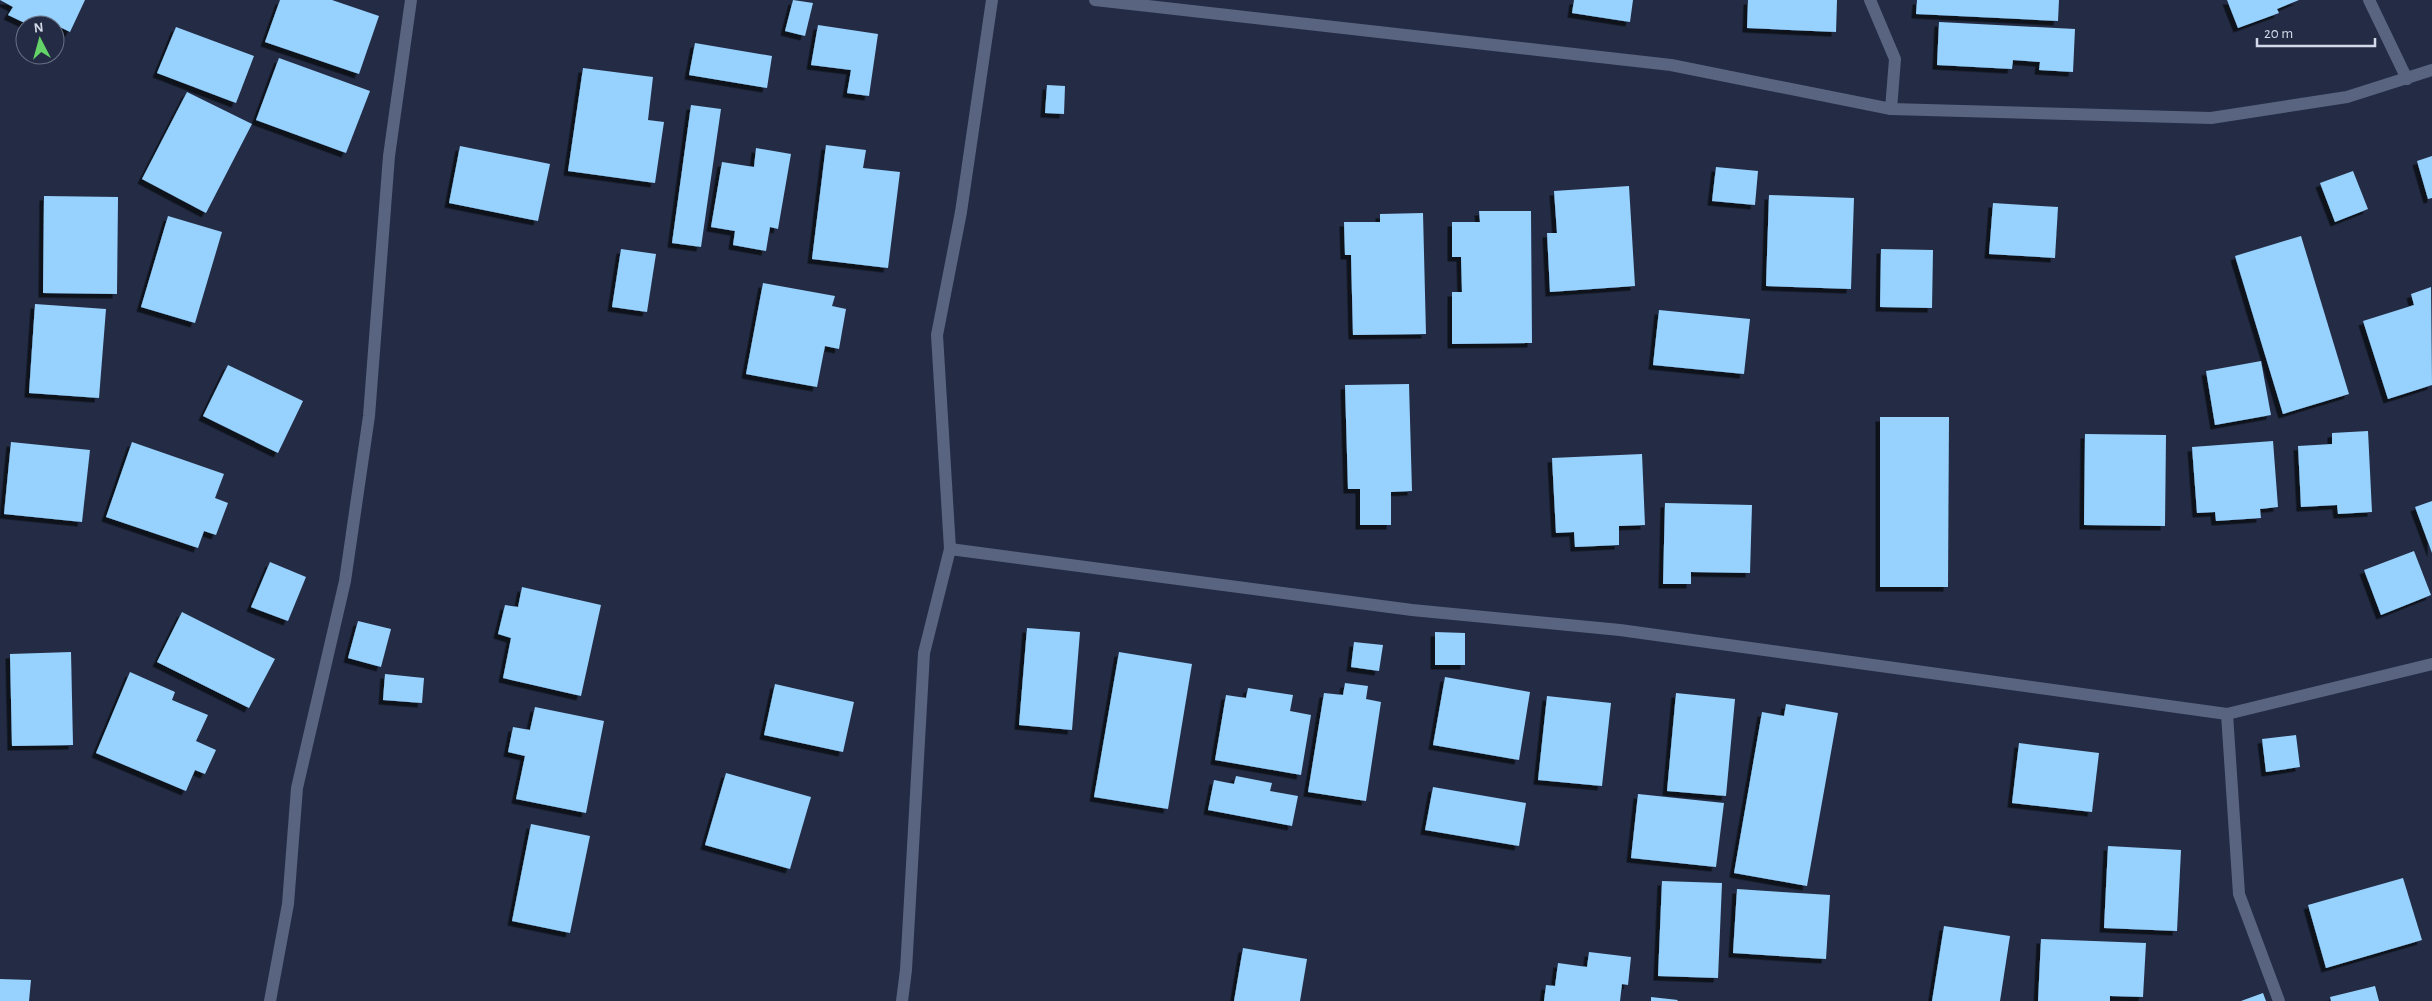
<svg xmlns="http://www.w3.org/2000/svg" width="2432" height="1001" font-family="'Alegreya Sans',sans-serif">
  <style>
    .building { fill: #97d1fe; filter: url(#shadow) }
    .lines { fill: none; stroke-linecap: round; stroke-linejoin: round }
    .minor { stroke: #596480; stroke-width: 12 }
  </style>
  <defs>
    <filter id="shadow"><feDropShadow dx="-4.5" dy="4.5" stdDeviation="0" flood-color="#0009"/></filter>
  </defs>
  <rect width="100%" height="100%" fill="#232c44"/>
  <g class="building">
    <polygon points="0,0 85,0 70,32 50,22 49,25 29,25 8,15 13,7"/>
    <polygon points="280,0 332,0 379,16 359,74 265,42"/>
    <polygon points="793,0 813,3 805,36 785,31"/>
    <polygon points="1574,0 1633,0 1630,22 1572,13"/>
    <polygon points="1748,0 1837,0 1836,32 1747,28"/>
    <polygon points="1917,0 2059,0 2058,21 1916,14"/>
    <polygon points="2227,0 2299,0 2277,9 2279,13 2238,28"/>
    <polygon points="1939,22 2075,29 2073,72 2039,70 2040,62 2013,60 2012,69 1937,65"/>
    <polygon points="818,25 878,34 869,96 847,93 851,70 811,65"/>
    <polygon points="176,27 254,56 236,103 157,73"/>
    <polygon points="695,43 772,56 767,88 689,75"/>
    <polygon points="279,58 370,91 346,153 256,120"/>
    <polygon points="583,68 653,77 648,120 664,122 655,183 568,171"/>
    <polygon points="1047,85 1065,86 1064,114 1045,113"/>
    <polygon points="187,92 252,124 206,213 142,179"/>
    <polygon points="691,105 721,109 701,247 672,243"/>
    <polygon points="826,145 866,150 863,168 900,172 888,268 812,259"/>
    <polygon points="460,146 550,164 538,221 449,203"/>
    <polygon points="756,148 791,154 778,229 770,227 766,251 733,245 735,231 711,227 722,162 754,167"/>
    <polygon points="2432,156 2432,198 2428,199 2417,161"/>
    <polygon points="1716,167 1758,171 1755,205 1712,201"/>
    <polygon points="2353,171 2368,209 2335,222 2320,183"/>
    <polygon points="1629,186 1635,286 1550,292 1547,233 1557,233 1554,191"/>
    <polygon points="1769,195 1854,198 1851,289 1766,286"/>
    <polygon points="44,196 118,197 117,294 43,293"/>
    <polygon points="1993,203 2058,207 2055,258 1989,254"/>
    <polygon points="1479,211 1531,211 1532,343 1452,344 1452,292 1462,292 1461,257 1452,257 1452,222 1480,222"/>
    <polygon points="1423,213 1426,334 1353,335 1351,255 1345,255 1344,222 1380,222 1380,214"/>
    <polygon points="168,216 222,232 195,323 141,307"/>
    <polygon points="2301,236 2349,394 2283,414 2235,256"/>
    <polygon points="621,249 656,254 647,312 612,307"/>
    <polygon points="1881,249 1933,250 1932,308 1880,307"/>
    <polygon points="763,283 835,296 832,306 846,309 839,349 825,346 817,387 746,374"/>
    <polygon points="2431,287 2432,385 2388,399 2363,321 2414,305 2411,294"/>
    <polygon points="35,304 106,309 99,398 29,393"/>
    <polygon points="1659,310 1750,319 1744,374 1653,365"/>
    <polygon points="2261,361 2271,415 2215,425 2206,371"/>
    <polygon points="228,365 303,401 278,453 203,416"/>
    <polygon points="1409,384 1412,491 1391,492 1391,525 1360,525 1360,489 1348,489 1345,385"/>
    <polygon points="1880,417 1949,417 1948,587 1880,587"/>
    <polygon points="2368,431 2372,512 2338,514 2337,505 2301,507 2298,446 2332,444 2332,433"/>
    <polygon points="2085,434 2166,435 2165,526 2084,525"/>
    <polygon points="2273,441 2278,507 2260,509 2261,518 2216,521 2215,512 2197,513 2192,447"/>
    <polygon points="11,442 90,450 82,522 4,514"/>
    <polygon points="132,442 224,474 215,498 228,503 216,535 204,531 198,548 106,517"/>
    <polygon points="1642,454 1645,525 1619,526 1619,545 1575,547 1574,532 1556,533 1552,458"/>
    <polygon points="2432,501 2432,553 2415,507"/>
    <polygon points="1665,503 1752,505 1750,573 1691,572 1691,584 1663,584"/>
    <polygon points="2414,551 2431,595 2381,615 2364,570"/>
    <polygon points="270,562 306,577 288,621 251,607"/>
    <polygon points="522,587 601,605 581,696 503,678 511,638 498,634 505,605 518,607"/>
    <polygon points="182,612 275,659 249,708 157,662"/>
    <polygon points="358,621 391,629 381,667 348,658"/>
    <polygon points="1027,628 1080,632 1072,730 1019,725"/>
    <polygon points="1435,632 1465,633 1465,665 1435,665"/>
    <polygon points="1354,642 1383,645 1379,671 1351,667"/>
    <polygon points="71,652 73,745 12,746 10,654"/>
    <polygon points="1119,652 1192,664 1168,809 1094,797"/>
    <polygon points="130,672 175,692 172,700 208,715 196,741 216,750 205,774 195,770 186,791 96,753"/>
    <polygon points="385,674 424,678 422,703 383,700"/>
    <polygon points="1445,677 1530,692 1519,760 1433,745"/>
    <polygon points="1345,683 1368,686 1366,699 1381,702 1366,801 1308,792 1324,693 1343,695"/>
    <polygon points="775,684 854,702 843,752 764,735"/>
    <polygon points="1248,688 1293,695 1290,711 1311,715 1301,775 1215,760 1226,695 1246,698"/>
    <polygon points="1676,693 1735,699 1726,796 1667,791"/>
    <polygon points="1547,696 1611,703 1602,786 1538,780"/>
    <polygon points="1786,704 1838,713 1807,886 1734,873 1762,712 1784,716"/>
    <polygon points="535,707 604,721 586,813 516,799 525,756 508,752 513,727 530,730"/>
    <polygon points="2296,735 2300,767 2266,772 2262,739"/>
    <polygon points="2019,743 2099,753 2092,812 2012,803"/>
    <polygon points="726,773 811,797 790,869 705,845"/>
    <polygon points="1236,776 1272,783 1270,791 1298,796 1292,826 1208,810 1214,780 1234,784"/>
    <polygon points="1433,787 1526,803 1519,846 1425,830"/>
    <polygon points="1638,794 1724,803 1716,867 1631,858"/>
    <polygon points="531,824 590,836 570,933 512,921"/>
    <polygon points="2108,846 2181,850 2177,931 2104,928"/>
    <polygon points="2403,878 2422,940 2326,968 2308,905"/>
    <polygon points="1662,881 1722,883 1718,978 1658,976"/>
    <polygon points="1737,889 1830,895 1826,959 1733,953"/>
    <polygon points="1944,926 2010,936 2000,1001 1932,1001"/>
    <polygon points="2041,939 2146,943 2143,997 2110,996 2110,1001 2038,1001"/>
    <polygon points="1243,948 1307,959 1300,1001 1234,1001"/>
    <polygon points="1589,952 1631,957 1628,985 1622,984 1620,1001 1544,1001 1546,985 1555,986 1558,963 1587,967"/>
    <polygon points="0,979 31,980 29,1001 0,1001"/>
    <polygon points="2375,986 2379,1001 2331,1001 2330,997"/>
    <polygon points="2263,993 2266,1001 2241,1001"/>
    <polygon points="1651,997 1678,1000 1677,1001 1651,1001"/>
  </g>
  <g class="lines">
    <g class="minor">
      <polyline points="1095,0 1671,65 1891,109 2211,118 2347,97 2432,70"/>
      <polyline points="1870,0 1895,59 1891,109"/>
      <polyline points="2369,0 2407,79"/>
      <polyline points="950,549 1412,610 1620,630 2227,714 2432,664"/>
      <polyline points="2227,714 2239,894 2279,1001"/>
      <polyline points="270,1001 288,904 297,788 345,581 369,416 389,156 411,0"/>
      <polyline points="902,1001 906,970 924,653 950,549 937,335 961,212 992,0"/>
    </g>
  </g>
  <g transform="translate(40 40) rotate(354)"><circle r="24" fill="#232c44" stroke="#697186"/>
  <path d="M0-4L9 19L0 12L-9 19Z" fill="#64d468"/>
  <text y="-8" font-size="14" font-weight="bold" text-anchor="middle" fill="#d3d9e9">N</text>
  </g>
  <path d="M2257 38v8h118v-8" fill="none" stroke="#d3d9e9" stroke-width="2.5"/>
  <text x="2264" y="38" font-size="15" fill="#d3d9e9" stroke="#232c44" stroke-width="4" paint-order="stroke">20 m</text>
</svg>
